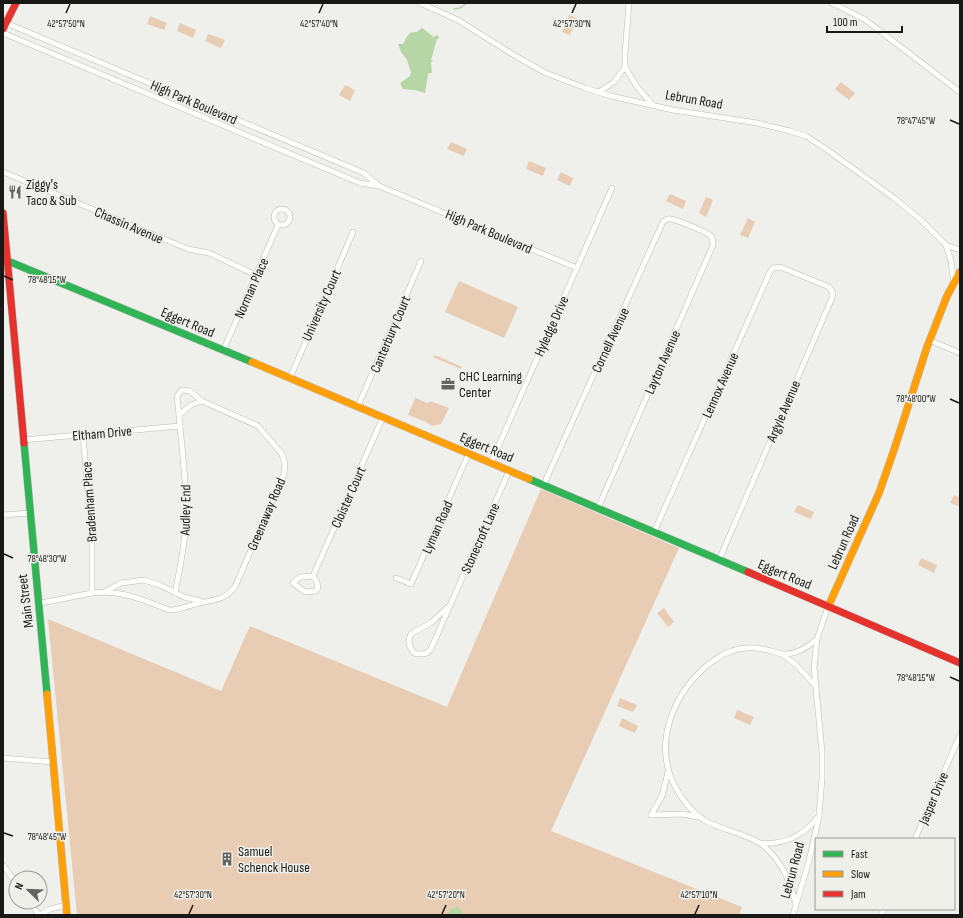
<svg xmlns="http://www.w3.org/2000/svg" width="963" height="918" font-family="'Sofia Sans Condensed',sans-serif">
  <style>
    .green { fill: #e9ccb4 }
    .water { fill: #b6d6a6 }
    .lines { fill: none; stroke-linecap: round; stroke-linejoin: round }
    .stream { stroke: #b6d6a6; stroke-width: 1.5 }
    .street-casing { stroke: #bbbbb9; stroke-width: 6 }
    .fast-casing { stroke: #bbbbb9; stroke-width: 8 }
    .slow-casing { stroke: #bbbbb9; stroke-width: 8 }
    .jam-casing { stroke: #bbbbb9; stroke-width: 8 }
    .street { stroke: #fdfdfc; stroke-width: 5 }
    .fast { stroke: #30b455; stroke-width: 7 }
    .slow { stroke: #ff9f0a; stroke-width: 7 }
    .jam { stroke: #e5322d; stroke-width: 7 }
    .ticks { fill: none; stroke: #181816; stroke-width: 1.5 }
    .labels { text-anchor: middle; stroke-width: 3; stroke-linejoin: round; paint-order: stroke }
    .street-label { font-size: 14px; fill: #181816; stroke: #f0f0eb }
    .poi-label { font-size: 14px; fill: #181816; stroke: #f0f0eb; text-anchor: start }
    .ticks-label { font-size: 10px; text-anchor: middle; fill: #181816; stroke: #f0f0eb; stroke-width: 3; stroke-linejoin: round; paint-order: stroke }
  </style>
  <rect width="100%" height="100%" fill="#efefec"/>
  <g class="green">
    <polygon points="569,15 577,18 570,35 562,32"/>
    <polygon points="150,16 167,23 164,30 147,24"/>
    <polygon points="180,23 196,30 193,38 177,31"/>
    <polygon points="208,34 225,40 221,48 205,41"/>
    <polygon points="841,82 855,93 849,100 835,89"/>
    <polygon points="345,85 355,90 350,101 339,95"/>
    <polygon points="451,142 467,149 464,156 447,149"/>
    <polygon points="529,161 546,168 543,176 526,169"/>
    <polygon points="561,172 573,178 570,186 557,180"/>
    <polygon points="670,194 686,201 683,209 666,201"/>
    <polygon points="706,197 713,200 706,217 699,213"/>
    <polygon points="748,218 755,222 748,238 740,235"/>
    <polygon points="459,281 518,307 504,338 445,312"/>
    <polygon points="435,355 462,367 461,369 433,357"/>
    <polygon points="416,396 416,398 427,403 430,402 430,401 449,408 441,424 432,426 426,422 408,415"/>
    <polygon points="541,489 679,548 551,831 742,907 739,915 77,915 48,619 221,691 250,626 447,707"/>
    <polygon points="954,495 960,498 960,507 950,503"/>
    <polygon points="798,505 814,512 811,519 794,512"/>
    <polygon points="921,558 937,565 934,573 918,565"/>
    <polygon points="664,608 674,622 668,627 657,613"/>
    <polygon points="620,698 637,705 633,712 617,706"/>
    <polygon points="737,710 754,717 750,725 734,718"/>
    <polygon points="622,718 638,726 635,733 619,726"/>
  </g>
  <g class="water">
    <path d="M422,28L433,36L431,38L438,35L439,39H437L431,60H433L432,62H431L432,73H429L428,75L425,93L415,90L403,89L400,83L410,76L411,72L407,60L401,52L398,44H403C407,38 407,31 417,32Z"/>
    <polygon points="457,906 462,911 463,915 447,915 451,909 456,908"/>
  </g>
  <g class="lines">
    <polyline class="stream" points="454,9 460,8 467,3"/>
    <g class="street-casing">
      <g id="street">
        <polyline points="420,3 458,20 517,57 546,73 585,88 611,96 673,110 757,123 790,131 806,136 826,149 894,198 921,220 946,245 960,250"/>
        <polyline points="832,3 864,19 960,92"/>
        <polyline points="6,23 364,173 378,185"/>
        <polyline points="3,33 360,183 379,186 577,268"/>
        <polyline points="625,67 637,87 652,104"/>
        <polyline points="599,92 614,82 625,67 625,53 629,3"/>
        <polyline points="3,172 188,249 209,253 256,275"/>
        <circle cx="282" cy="217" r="8"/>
        <polyline points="946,245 951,261 954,283"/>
        <polyline points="929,340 960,353"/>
        <polyline points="223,351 278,225"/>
        <polyline points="290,378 353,232"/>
        <polyline points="358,406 421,261"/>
        <polyline points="179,415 177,396 182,390 190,391 202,401"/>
        <polyline points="83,435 92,540 92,593"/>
        <polyline points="23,440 180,426"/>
        <polyline points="491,463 612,188"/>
        <path d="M543,486L663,222C665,220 667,218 671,219C677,220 707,232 711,236C713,239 713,242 713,245L598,508"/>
        <polyline points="3,515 30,513"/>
        <polyline points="654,532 770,272 773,268 780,267 829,287 833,293 832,298 719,560"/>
        <polyline points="313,576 300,577 293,583 305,592 316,591 318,588 317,582 313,576 383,417"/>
        <polyline points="396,578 411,584 469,453"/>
        <polyline points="106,591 121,583 144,580 160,585 184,597 201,601"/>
        <path d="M38,603C56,601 74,596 92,593C119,589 144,600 169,610C179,611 186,606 196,604C213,599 222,602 235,587L284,474L285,464L282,454L258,426L202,401L191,405L179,415C182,450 187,485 186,520C185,545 180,569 175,593"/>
        <path d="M450,605L432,622L411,634C407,641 409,647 414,653C421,655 427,655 431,649L509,471"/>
        <polyline points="782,654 796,665 815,685"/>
        <polyline points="3,758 53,762"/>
        <polyline points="651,815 682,814 698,817"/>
        <polyline points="651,815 662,796 668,772"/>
        <polyline points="915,839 960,735"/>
        <path d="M760,843C783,845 803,836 817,818"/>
        <polyline points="3,865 16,883"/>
        <polyline points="30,902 39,915"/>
        <path d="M796,904C790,882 783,863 765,847C752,835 721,830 704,820C692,812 683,801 676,788C651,743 674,690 713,661C729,649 748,645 767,650C772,651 777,653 782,654C795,655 808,647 817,639"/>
        <polyline points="40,915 50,909 66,905"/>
        <polyline points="793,915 809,861 819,816 822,778 822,752 814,667 817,639 828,607"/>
        <polyline points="881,915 884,909"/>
      </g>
    </g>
    <g class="fast-casing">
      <g id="fast">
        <polyline points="3,259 252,362"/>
        <polyline points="24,443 47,694"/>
        <polyline points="529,479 748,572"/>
      </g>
    </g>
    <g class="slow-casing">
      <g id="slow">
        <polyline points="252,362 529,479"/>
        <polyline points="828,607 879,493 894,450 927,347 947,296 960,272"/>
        <polyline points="47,694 67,915"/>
      </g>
    </g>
    <g class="jam-casing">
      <g id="jam">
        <polyline points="3,29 16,3"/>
        <polyline points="3,213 24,443"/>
        <polyline points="748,572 960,663"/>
      </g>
    </g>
    <use href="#street" class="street"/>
    <use href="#fast" class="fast"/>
    <use href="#slow" class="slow"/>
    <use href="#jam" class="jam"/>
  </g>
  <path class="ticks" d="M66,13L70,4M319,13L323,4M572,13L576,4M950,120L959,124M4,276L13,280M950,399L959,403M4,554L13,558M950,677L959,681M4,833L13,836M189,914L193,905M442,914L446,905M695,914L699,905"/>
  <defs>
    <g id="restaurant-bare" transform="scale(1.08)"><path d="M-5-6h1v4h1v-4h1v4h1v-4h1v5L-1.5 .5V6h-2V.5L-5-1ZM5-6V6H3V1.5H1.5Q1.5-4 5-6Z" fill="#636361" stroke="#f0f0eb" stroke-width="2.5" paint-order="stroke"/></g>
    <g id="office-bare" transform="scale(1.08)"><path d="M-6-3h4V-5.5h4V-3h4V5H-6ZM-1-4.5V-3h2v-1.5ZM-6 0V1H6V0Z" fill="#636361" stroke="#f0f0eb" stroke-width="2.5" paint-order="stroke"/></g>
    <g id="building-bare" transform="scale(1.08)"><path d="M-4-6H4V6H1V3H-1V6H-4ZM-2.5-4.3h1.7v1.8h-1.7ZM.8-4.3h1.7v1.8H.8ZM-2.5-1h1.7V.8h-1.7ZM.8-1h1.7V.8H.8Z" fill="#636361" stroke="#f0f0eb" stroke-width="2.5" paint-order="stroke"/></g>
  </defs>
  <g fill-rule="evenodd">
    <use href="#restaurant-bare" x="15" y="192"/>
    <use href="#office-bare" x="448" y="384"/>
    <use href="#building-bare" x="227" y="859"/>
  </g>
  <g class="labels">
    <g class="street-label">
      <text transform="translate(694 99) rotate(10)" y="5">Lebrun Road</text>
      <text transform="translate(194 102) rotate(23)" y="5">High Park Boulevard</text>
      <text transform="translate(129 225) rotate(23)" y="5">Chassin Avenue</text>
      <text transform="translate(489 231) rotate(23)" y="5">High Park Boulevard</text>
      <text transform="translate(251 288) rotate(-66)" y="5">Norman Place</text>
      <text transform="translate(321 305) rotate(-66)" y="5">University Court</text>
      <text transform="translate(188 322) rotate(23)" y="5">Eggert Road</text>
      <text transform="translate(551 326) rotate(-66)" y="5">Hyledge Drive</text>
      <text transform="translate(390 334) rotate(-67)" y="5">Canterbury Court</text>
      <text transform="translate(610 340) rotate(-65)" y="5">Cornell Avenue</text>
      <text transform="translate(662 362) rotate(-66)" y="5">Layton Avenue</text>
      <text transform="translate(720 385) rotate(-66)" y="5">Lennox Avenue</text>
      <text transform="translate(783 411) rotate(-67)" y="5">Argyle Avenue</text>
      <text transform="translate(102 433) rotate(-5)" y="5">Eltham Drive</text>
      <text transform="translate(487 447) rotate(23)" y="5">Eggert Road</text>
      <text transform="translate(348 497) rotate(-66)" y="5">Cloister Court</text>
      <text transform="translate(89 502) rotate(-94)" y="5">Bradenham Place</text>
      <text transform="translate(185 510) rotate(-89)" y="5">Audley End</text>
      <text transform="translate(266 514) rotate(-67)" y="5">Greenaway Road</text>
      <text transform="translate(437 527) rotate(-66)" y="5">Lyman Road</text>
      <text transform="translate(480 538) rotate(-66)" y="5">Stonecroft Lane</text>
      <text transform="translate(843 542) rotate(-66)" y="5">Lebrun Road</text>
      <text transform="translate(785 574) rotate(23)" y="5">Eggert Road</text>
      <text transform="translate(25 601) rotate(-97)" y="5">Main Street</text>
      <text transform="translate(933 798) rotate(-67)" y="5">Jasper Drive</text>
      <text transform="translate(792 870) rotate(-75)" y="5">Lebrun Road</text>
    </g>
    <g class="poi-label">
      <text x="26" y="189">Ziggy's<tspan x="26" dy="16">Taco &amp; Sub</tspan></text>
      <text x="459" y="381">CHC Learning<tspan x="459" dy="16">Center</tspan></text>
      <text x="238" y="856">Samuel<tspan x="238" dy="16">Schenck House</tspan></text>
    </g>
  </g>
  <g class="ticks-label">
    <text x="66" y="27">42°57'50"N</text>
    <text x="319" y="27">42°57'40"N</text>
    <text x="572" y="27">42°57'30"N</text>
    <text x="916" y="124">78°47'45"W</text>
    <text x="47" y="283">78°48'15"W</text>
    <text x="916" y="402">78°48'00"W</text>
    <text x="47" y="562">78°48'30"W</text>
    <text x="916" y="681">78°48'15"W</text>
    <text x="47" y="840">78°48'45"W</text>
    <text x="193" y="898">42°57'30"N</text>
    <text x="446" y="898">42°57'20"N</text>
    <text x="699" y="898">42°57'10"N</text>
  </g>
  <rect width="963" height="918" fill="none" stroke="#181816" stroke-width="8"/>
  <rect x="815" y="838" width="140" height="72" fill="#f0f0eb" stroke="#9a9a96"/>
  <rect x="823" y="851" width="20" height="6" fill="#30b455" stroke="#9a9a96"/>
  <text x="851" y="858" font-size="12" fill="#181816">Fast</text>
  <rect x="823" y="871" width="20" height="6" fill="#ff9f0a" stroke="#9a9a96"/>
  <text x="851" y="878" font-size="12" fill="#181816">Slow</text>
  <rect x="823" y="891" width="20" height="6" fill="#e5322d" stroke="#9a9a96"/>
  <text x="851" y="898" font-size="12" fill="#181816">Jam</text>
  <g transform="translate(28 890) rotate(293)"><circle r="19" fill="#f0f0eb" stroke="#9a9a96"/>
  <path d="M0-3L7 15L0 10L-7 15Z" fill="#636361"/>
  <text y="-6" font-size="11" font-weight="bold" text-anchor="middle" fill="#181816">N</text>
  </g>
  <path d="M827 26v6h75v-6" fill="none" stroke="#181816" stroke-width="2"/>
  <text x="833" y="26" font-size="12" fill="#181816" stroke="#f0f0eb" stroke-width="3" paint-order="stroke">100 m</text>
</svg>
